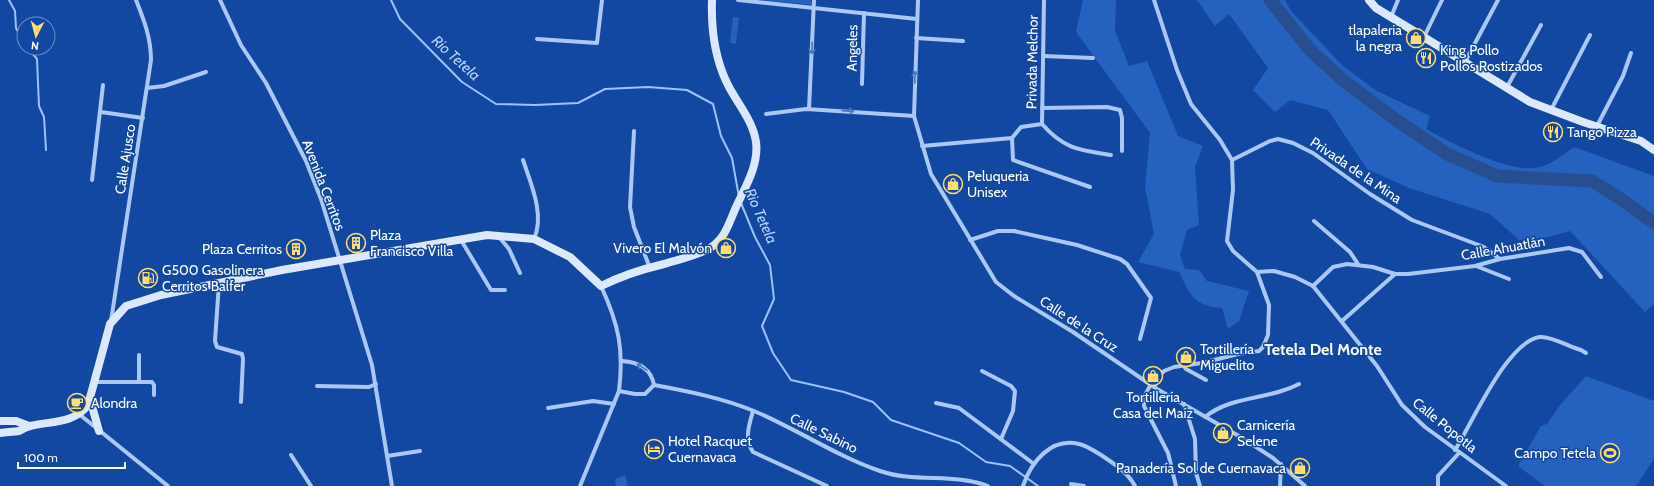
<svg xmlns="http://www.w3.org/2000/svg" width="1654" height="486" font-family="Cabin,sans-serif">
  <style>
    .green { fill: #2561bf }
    .lines { fill: none; stroke-linecap: round; stroke-linejoin: round }
    .stream { stroke: #9dc2f8; stroke-width: 2 }
    .river { stroke: #274e91; stroke-width: 13 }
    .street { stroke: #abc8f5; stroke-width: 4 }
    .secondary { stroke: #dbe8fd; stroke-width: 8 }
    .oneway { stroke: #4875be }
    .labels { text-anchor: middle; stroke-width: 3; stroke-linejoin: round; paint-order: stroke }
    .poi-label { font-size: 14px; fill: #fff; stroke: #1248a1; text-anchor: start }
    .street-label { font-size: 14px; fill: #fff; stroke: #1248a1 }
    .water-label { font-size: 15px; font-style: italic; fill: #b8d3fb; stroke: #1248a1 }
    .quarter-label { font-size: 16px; font-weight: bold; fill: #fff; stroke: #1248a1 }
  </style>
  <rect width="100%" height="100%" fill="#1248a1"/>
  <g class="green">
    <polygon points="763,0 811,0 811,5"/>
    <path d="M1083,0H1116L1115,31L1129,66L1147,61L1178,136L1203,146L1195,167L1199,225L1187,230L1180,255L1185,269L1199,270L1207,281L1249,291L1239,321L1228,329L1222,308C1194,306 1190,295 1179,272L1138,262L1154,234L1145,187L1150,133L1076,32Z"/>
    <path d="M1197,0H1285L1291,11L1343,66L1377,91L1430,116L1426,129C1452,143 1511,175 1540,167C1550,165 1565,153 1574,147L1654,176V304L1645,312L1570,231L1549,237L1519,240L1490,214L1409,188L1367,169L1328,110L1290,100L1275,112L1253,90L1268,68L1229,14L1215,26Z"/>
    <polygon points="733,17 739,18 736,44 730,43"/>
    <polygon points="1586,376 1654,401 1654,459 1636,486 1545,486 1518,466 1541,426 1547,424 1560,405"/>
    <polygon points="625,475 628,486 616,486 615,479"/>
  </g>
  <g class="lines">
    <g class="stream">
      <polyline points="9,0 15,11 16,28 24,43"/>
      <polyline points="391,0 400,19 462,82 496,104 535,105 578,103 605,89 648,87 687,90 713,104 721,136 732,158 739,197"/>
      <polyline points="28,48 37,59 39,106 44,117 46,150"/>
      <polyline points="741,203 755,237 770,265 774,299 762,326 773,353 791,380 844,392 873,402 891,420 959,443 986,462 1010,466 1038,486"/>
    </g>
    <polyline class="river" points="1270,0 1310,50 1344,81 1395,119 1447,154 1497,176 1592,181 1618,197 1654,223"/>
    <g class="street">
      <polyline points="220,0 241,45 266,83 306,161 321,199 372,365 392,486"/>
      <polyline points="738,0 917,19"/>
      <polyline points="918,0 914,116 931,174 996,282 1014,296 1073,332 1157,389 1244,439 1273,458 1305,486"/>
      <polyline points="1154,0 1177,70 1191,104 1220,140 1232,160 1233,190 1227,241 1233,251 1257,272 1269,305 1268,335 1263,347 1259,351 1238,354 1202,363 1174,367 1164,371 1151,384 1144,397 1144,406 1168,453 1176,486"/>
      <polyline points="1391,17 1398,0"/>
      <polyline points="1424,37 1442,0"/>
      <polyline points="916,38 963,41"/>
      <polyline points="537,39 597,43 602,0"/>
      <polyline points="1043,56 1093,58"/>
      <polyline points="1465,62 1498,0"/>
      <polyline points="862,84 864,13"/>
      <polyline points="1507,87 1541,25"/>
      <polyline points="147,88 164,86 206,72"/>
      <polyline points="1042,108 1107,107 1120,110 1122,118 1122,151"/>
      <polyline points="809,109 814,0"/>
      <polyline points="1551,110 1590,35"/>
      <polyline points="101,112 143,118"/>
      <polyline points="766,114 806,109 914,116"/>
      <polyline points="1042,124 1044,0"/>
      <path d="M1042,124C1064,149 1079,150 1111,155"/>
      <polyline points="1597,126 1623,76 1631,53"/>
      <polyline points="634,131 630,207 634,227 650,268"/>
      <polyline points="1012,138 1013,160 1090,187"/>
      <polyline points="922,146 1012,138 1021,127 1042,124"/>
      <path d="M523,160C531,184 545,215 534,239"/>
      <polyline points="1232,160 1270,141 1278,139 1293,143 1313,153 1370,194 1412,220 1484,247 1500,259"/>
      <polyline points="92,180 103,85"/>
      <polyline points="1314,221 1350,252 1358,264"/>
      <polyline points="499,237 509,249 520,273"/>
      <polyline points="461,240 491,290 505,290"/>
      <polyline points="970,240 998,231 1014,231 1077,245 1120,259 1127,264 1151,298 1140,339"/>
      <polyline points="1476,266 1509,279"/>
      <polyline points="1257,272 1274,271 1295,277 1313,286 1377,366 1402,405 1425,427 1506,486"/>
      <polyline points="219,283 215,341 217,347 242,354 243,359 241,402"/>
      <polyline points="1313,286 1333,267 1347,264 1373,267 1395,274 1408,274 1475,266 1500,259 1569,248 1582,252 1601,277"/>
      <path d="M111,321L151,60C151,38 144,20 136,0"/>
      <polyline points="1342,321 1395,274"/>
      <polyline points="139,355 139,382"/>
      <polyline points="1183,365 1186,369 1206,380"/>
      <polyline points="982,371 1011,386 1015,391 1013,411 1001,439"/>
      <polyline points="94,382 152,382 154,385 154,395"/>
      <path d="M654,385C687,391 722,398 754,411C797,429 836,456 880,471C915,483 954,473 988,486"/>
      <polyline points="317,386 369,387 376,384"/>
      <path d="M619,391L635,394H645L654,385C651,368 637,362 622,361"/>
      <polyline points="936,403 959,408 1034,464"/>
      <polyline points="1184,404 1195,439 1196,473 1200,486"/>
      <polyline points="548,408 593,401 614,404"/>
      <path d="M753,411C749,425 744,439 753,452L827,486"/>
      <polyline points="79,414 168,486"/>
      <path d="M1205,417C1232,395 1269,400 1299,384"/>
      <path d="M1455,450C1472,424 1507,341 1540,337C1552,336 1569,347 1581,350L1586,353"/>
      <polyline points="291,455 311,486"/>
      <polyline points="387,456 420,451"/>
      <polyline points="1071,484 1084,486"/>
      <path d="M580,486L619,391C624,350 619,325 601,286"/>
      <path d="M1023,486C1031,462 1051,437 1079,444C1088,446 1096,452 1104,457C1116,465 1128,473 1135,486"/>
      <polyline points="1280,486 1281,464"/>
      <polyline points="1438,486 1438,476 1459,453"/>
    </g>
    <g class="secondary">
      <polyline points="1369,0 1376,8 1530,102 1583,122 1641,141 1654,150"/>
      <polyline points="90,399 99,431"/>
      <polyline points="0,421 16,421 29,426"/>
      <path d="M0,433C6,432 13,432 19,431C23,429 26,427 30,426C50,421 74,424 88,405L110,324L126,306L161,295L282,270L487,235L534,239L570,257L601,286C621,276 643,269 664,264C680,259 696,256 710,248C726,238 729,222 737,205C746,186 759,164 756,142C753,120 736,102 727,83C714,56 711,29 712,0"/>
    </g>
  </g>
  <defs><path id="oneway-shaft" d="M-6 0H5M1.5-3L5.5 0L1.5 3" fill="none" stroke-width="1.6" stroke-linecap="round" stroke-linejoin="round"/></defs>
  <g class="oneway">
    <use href="#oneway-shaft" transform="translate(812 48) rotate(93)"/>
    <use href="#oneway-shaft" transform="translate(915 77) rotate(-88)"/>
    <use href="#oneway-shaft" transform="translate(848 111) rotate(4)"/>
    <use href="#oneway-shaft" transform="translate(642 367) rotate(-146)"/>
  </g>
  <defs>
    <g id="shop-ring" transform="scale(1)"><circle r="9.5" fill="#1248a1" stroke="#ffde6f" stroke-width="1.5"/><path d="M-5-2.5h2.3a2.7 3.5 0 0 1 5.4 0H5L5.5 6h-11ZM-1.5-2.5h3a1.5 2.3 0 0 0-3 0Z" fill="#ffde6f"/></g>
    <g id="restaurant-ring" transform="scale(1)"><circle r="9.5" fill="#1248a1" stroke="#ffde6f" stroke-width="1.5"/><path d="M-5-6h1v4h1v-4h1v4h1v-4h1v5L-1.5 .5V6h-2V.5L-5-1ZM5-6V6H3V1.5H1.5Q1.5-4 5-6Z" fill="#ffde6f"/></g>
    <g id="building-ring" transform="scale(1)"><circle r="9.5" fill="#1248a1" stroke="#ffde6f" stroke-width="1.5"/><path d="M-4-6H4V6H1V3H-1V6H-4ZM-2.5-4.3h1.7v1.8h-1.7ZM.8-4.3h1.7v1.8H.8ZM-2.5-1h1.7V.8h-1.7ZM.8-1h1.7V.8H.8Z" fill="#ffde6f"/></g>
    <g id="fuel-ring" transform="scale(1)"><circle r="9.5" fill="#1248a1" stroke="#ffde6f" stroke-width="1.5"/><path d="M-5.5-6h7V0h2V4h1.3V-2.5L3-4.5l.8-.8L6-3V5H2.5V1h-1V6h-7ZM-4.2-4.7v3.2H.2V-4.7Z" fill="#ffde6f"/></g>
    <g id="cafe-ring" transform="scale(1)"><circle r="9.5" fill="#1248a1" stroke="#ffde6f" stroke-width="1.5"/><path d="M-5.5-4.5H6V0H3Q3 3.5 0 3.5H-2.5Q-5.5 3.5-5.5 0ZM3-3.2v2h1.7v-2ZM-6 4.5H4V6H-6Z" fill="#ffde6f"/></g>
    <g id="hotel-ring" transform="scale(1)"><circle r="9.5" fill="#1248a1" stroke="#ffde6f" stroke-width="1.5"/><path d="M-6-4.5h1.5V1H6V5H4.5V3h-9V5H-6ZM-4 0a1.8 1.8 0 1 1 3.6 0ZM.5 0V-2.5h3Q6-2.5 6 0Z" fill="#ffde6f"/></g>
    <g id="stadium-ring" transform="scale(1)"><circle r="9.5" fill="#1248a1" stroke="#ffde6f" stroke-width="1.5"/><path d="M0-5a6.5 5 0 1 0 0 10a6.5 5 0 1 0 0-10ZM-3.5-1.8h7v3.6h-7Z" fill="#ffde6f"/></g>
  </defs>
  <g fill-rule="evenodd">
    <use href="#shop-ring" x="1416" y="38"/>
    <use href="#restaurant-ring" x="1426" y="58"/>
    <use href="#restaurant-ring" x="1553" y="132"/>
    <use href="#shop-ring" x="953" y="184"/>
    <use href="#building-ring" x="356" y="243"/>
    <use href="#shop-ring" x="726" y="248"/>
    <use href="#building-ring" x="296" y="249"/>
    <use href="#fuel-ring" x="148" y="278"/>
    <use href="#shop-ring" x="1186" y="357"/>
    <use href="#shop-ring" x="1153" y="376"/>
    <use href="#cafe-ring" x="77" y="403"/>
    <use href="#shop-ring" x="1223" y="433"/>
    <use href="#hotel-ring" x="654" y="449"/>
    <use href="#stadium-ring" x="1610" y="453"/>
    <use href="#shop-ring" x="1300" y="468"/>
  </g>
  <g class="labels">
    <g class="poi-label">
      <text x="1402" y="35" text-anchor="end">tlapaleria<tspan x="1402" dy="16">la negra</tspan></text>
      <text x="1440" y="55">King Pollo<tspan x="1440" dy="16">Pollos Rostizados</tspan></text>
      <text x="1567" y="137">Tango Pizza</text>
      <text x="967" y="181">Peluqueria<tspan x="967" dy="16">Unisex</tspan></text>
      <text x="370" y="240">Plaza<tspan x="370" dy="16">Francisco Villa</tspan></text>
      <text x="712" y="253" text-anchor="end">Vivero El Malvón</text>
      <text x="282" y="254" text-anchor="end">Plaza Cerritos</text>
      <text x="162" y="275">G500 Gasolinera<tspan x="162" dy="16">Cerritos Balfer</tspan></text>
      <text x="1200" y="354">Tortillería<tspan x="1200" dy="16">Miguelito</tspan></text>
      <text x="1153" y="402" text-anchor="middle">Tortillería<tspan x="1153" dy="16">Casa del Maíz</tspan></text>
      <text x="91" y="408">Alondra</text>
      <text x="1237" y="430">Carnicería<tspan x="1237" dy="16">Selene</tspan></text>
      <text x="668" y="446">Hotel Racquet<tspan x="668" dy="16">Cuernavaca</tspan></text>
      <text x="1596" y="458" text-anchor="end">Campo Tetela</text>
      <text x="1286" y="473" text-anchor="end">Panadería Sol de Cuernavaca</text>
    </g>
    <g class="street-label">
      <text transform="translate(852 48) rotate(-89)" y="5">Angeles</text>
      <text transform="translate(1032 62) rotate(-89)" y="5">Privada Melchor</text>
      <text transform="translate(125 159) rotate(-81)" y="5">Calle Ajusco</text>
      <text transform="translate(1356 170) rotate(34)" y="5">Privada de la Mina</text>
      <text transform="translate(324 185) rotate(69)" y="5">Avenida Cerritos</text>
      <text transform="translate(1503 248) rotate(-10)" y="5">Calle Ahuatlán</text>
      <text transform="translate(1079 324) rotate(33)" y="5">Calle de la Cruz</text>
      <text transform="translate(1445 425) rotate(39)" y="5">Calle Popotla</text>
      <text transform="translate(824 433) rotate(26)" y="5">Calle Sabino</text>
    </g>
    <g class="water-label">
      <text transform="translate(456 58) rotate(42)" y="5">Rio Tetela</text>
      <text transform="translate(761 216) rotate(66)" y="5">Rio Tetela</text>
    </g>
    <g class="quarter-label">
      <text x="1323" y="355">Tetela Del Monte</text>
    </g>
  </g>
  <g transform="translate(36 36) rotate(186)"><circle r="19" fill="#1248a1" stroke="#7191c7"/>
  <path d="M0-3L7 15L0 10L-7 15Z" fill="#ffde6f"/>
  <text y="-6" font-size="11" font-weight="bold" text-anchor="middle" fill="#ffffff">N</text>
  </g>
  <path d="M18 462v6h107v-6" fill="none" stroke="#ffffff" stroke-width="2"/>
  <text x="24" y="462" font-size="12" fill="#ffffff" stroke="#1248a1" stroke-width="3" paint-order="stroke">100 m</text>
</svg>
